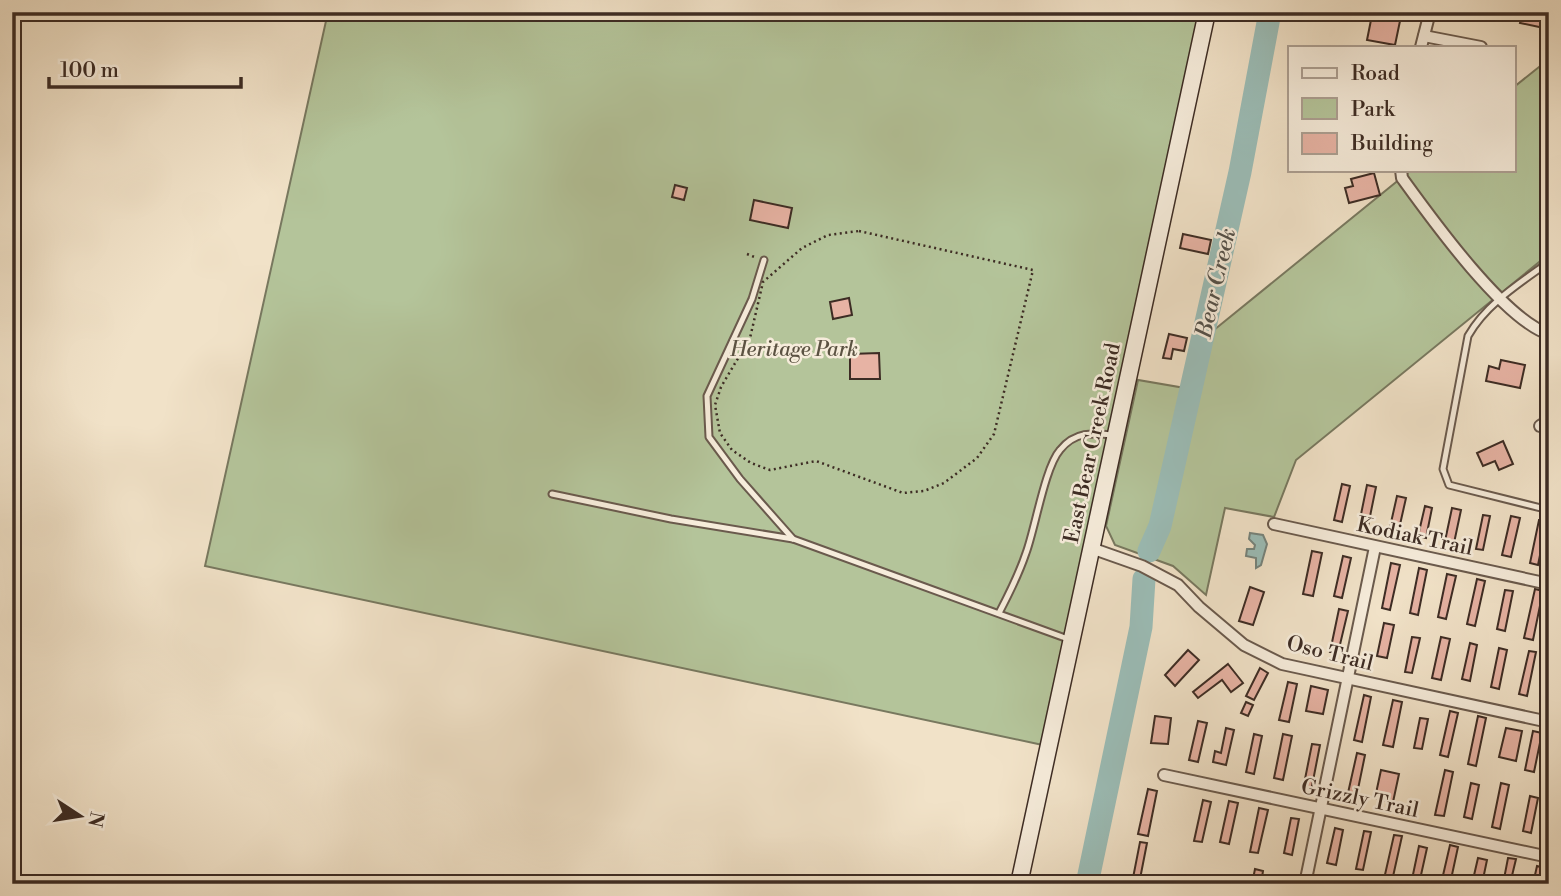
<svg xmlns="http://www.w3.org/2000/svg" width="1561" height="896" font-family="'Libre Bodoni',serif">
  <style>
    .green { fill: #b4c49a; stroke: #78785f; stroke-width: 2 }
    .water { fill: #9bbdb7; stroke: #75837c; stroke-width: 2 }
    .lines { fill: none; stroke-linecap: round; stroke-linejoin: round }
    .river { stroke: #9bbdb7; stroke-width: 23 }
    .building { fill: #e7b3a4; stroke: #3d2c24; stroke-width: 2 }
    .service-casing { stroke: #6a5a4d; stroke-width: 9 }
    .minor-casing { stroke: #6a5a4d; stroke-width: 14 }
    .secondary-casing { stroke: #3d2c24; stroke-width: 19 }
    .path { stroke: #3d2c24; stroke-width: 2.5; stroke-dasharray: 2 3.5; stroke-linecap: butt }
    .service { stroke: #f6ecdb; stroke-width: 5 }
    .minor { stroke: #f6ecdb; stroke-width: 10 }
    .secondary { stroke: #f6ecdb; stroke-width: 16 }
    .labels { text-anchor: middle; stroke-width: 5; stroke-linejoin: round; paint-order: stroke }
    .park-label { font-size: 21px; font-style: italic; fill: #5b5242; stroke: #f6ecdb }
    .street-label { font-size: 21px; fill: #3d2c24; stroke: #f6ecdb }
    .water-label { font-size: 23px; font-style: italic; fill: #545049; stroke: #f6ecdb }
  </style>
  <rect width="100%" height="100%" fill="#f1e2c8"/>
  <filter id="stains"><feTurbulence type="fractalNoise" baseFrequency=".00286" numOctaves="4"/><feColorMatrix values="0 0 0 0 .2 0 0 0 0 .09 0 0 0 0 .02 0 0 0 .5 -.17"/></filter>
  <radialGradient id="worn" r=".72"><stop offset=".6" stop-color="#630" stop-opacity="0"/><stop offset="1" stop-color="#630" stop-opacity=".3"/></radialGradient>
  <g class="green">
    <polygon points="328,12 1211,12 1052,747 205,566"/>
    <polygon points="1549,59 1549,254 1296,460 1274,517 1225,508 1206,595 1173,566 1115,545 1106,526 1138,380 1191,389 1209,334 1411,170 1514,170 1514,87"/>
  </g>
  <polygon class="water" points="1250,533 1263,535 1267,544 1261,565 1256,568 1256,558 1246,556 1247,549 1254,549 1255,545 1249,539"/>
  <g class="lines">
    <g class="river">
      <polyline points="1149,551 1160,526 1240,172 1270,12"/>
      <polyline points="1087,884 1141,627 1144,579"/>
    </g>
  </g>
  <g class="building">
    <polygon points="1523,12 1547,12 1544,28 1520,23"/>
    <polygon points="1372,15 1400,21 1395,45 1367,40"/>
    <polygon points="1374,173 1380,195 1349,203 1345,188 1353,186 1351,179"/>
    <polygon points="675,185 687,188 684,200 672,197"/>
    <polygon points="754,200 792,208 788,228 750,220"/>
    <polygon points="1183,234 1211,240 1208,254 1180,248"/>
    <polygon points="849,298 852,315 833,319 830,302"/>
    <polygon points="1169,334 1187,338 1184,351 1173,349 1171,359 1163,358"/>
    <polygon points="879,353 880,379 850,379 850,354"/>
    <polygon points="1501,360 1525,365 1520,388 1486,381 1489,366 1499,369"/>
    <polygon points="1503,441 1513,464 1499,470 1495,461 1483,466 1477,453"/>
    <polygon points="1342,484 1350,486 1342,522 1334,520"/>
    <polygon points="1367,485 1376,487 1367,531 1358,529"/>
    <polygon points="1397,496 1406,498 1399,529 1390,527"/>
    <polygon points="1425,506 1432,508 1426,538 1418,536"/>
    <polygon points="1452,508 1461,510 1454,543 1445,541"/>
    <polygon points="1483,515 1490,516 1483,550 1476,549"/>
    <polygon points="1511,516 1520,518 1511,557 1502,555"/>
    <polygon points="1539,520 1547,521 1538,565 1530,563"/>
    <polygon points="1312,551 1322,553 1313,596 1303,594"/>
    <polygon points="1343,556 1351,558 1342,598 1334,596"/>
    <polygon points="1391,563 1400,565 1390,610 1382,608"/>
    <polygon points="1419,568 1427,570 1418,615 1410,613"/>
    <polygon points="1447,574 1456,576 1446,619 1438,617"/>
    <polygon points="1477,579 1485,581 1475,626 1467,624"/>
    <polygon points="1250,587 1264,592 1253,625 1239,621"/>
    <polygon points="1535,589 1543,591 1533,640 1524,638"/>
    <polygon points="1505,590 1513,591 1505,631 1497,629"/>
    <polygon points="1339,609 1348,611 1338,653 1330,652"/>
    <polygon points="1384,623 1394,625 1387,658 1377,656"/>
    <polygon points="1412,637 1420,638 1412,673 1405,672"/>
    <polygon points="1441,637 1450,639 1441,680 1432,678"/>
    <polygon points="1470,643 1477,645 1470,681 1462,679"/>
    <polygon points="1499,648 1507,650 1499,689 1491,687"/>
    <polygon points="1188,650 1199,660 1175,686 1165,675"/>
    <polygon points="1529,651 1536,652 1527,696 1519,694"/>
    <polygon points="1228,664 1243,683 1231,692 1222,680 1198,698 1193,692"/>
    <polygon points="1260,668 1268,673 1254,700 1246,696"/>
    <polygon points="1288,682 1297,684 1289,722 1279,720"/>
    <polygon points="1311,686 1328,690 1323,714 1306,711"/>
    <polygon points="1364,695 1371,697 1362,742 1354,740"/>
    <polygon points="1393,700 1402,702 1393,747 1383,745"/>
    <polygon points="1246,702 1253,705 1248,716 1241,713"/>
    <polygon points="1450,711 1458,713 1448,757 1440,755"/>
    <polygon points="1155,716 1171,718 1168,744 1151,743"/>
    <polygon points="1478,716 1486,718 1476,766 1468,764"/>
    <polygon points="1420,718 1428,719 1422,749 1414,748"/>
    <polygon points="1198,721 1207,723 1198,762 1189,760"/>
    <polygon points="1226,728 1234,730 1226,765 1213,762 1215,751 1221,753"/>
    <polygon points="1506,728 1522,731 1516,761 1499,757"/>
    <polygon points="1533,731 1542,733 1534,772 1525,770"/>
    <polygon points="1254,734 1262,736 1254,774 1246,772"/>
    <polygon points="1283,734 1292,736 1283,780 1274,778"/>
    <polygon points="1312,744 1320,745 1311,791 1303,789"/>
    <polygon points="1357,753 1365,755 1357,794 1348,793"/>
    <polygon points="1381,770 1399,774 1393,802 1375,798"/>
    <polygon points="1445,770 1453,772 1444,816 1435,815"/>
    <polygon points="1471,783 1479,785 1472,819 1464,817"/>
    <polygon points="1501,783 1509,785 1500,829 1492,827"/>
    <polygon points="1148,789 1157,791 1148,836 1138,834"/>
    <polygon points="1530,796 1538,798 1531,833 1523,831"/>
    <polygon points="1203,800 1211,802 1202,842 1194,841"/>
    <polygon points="1229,801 1238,803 1229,844 1220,842"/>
    <polygon points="1259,808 1268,810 1258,853 1250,852"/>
    <polygon points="1291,818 1299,819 1292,855 1284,853"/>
    <polygon points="1335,828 1343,830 1336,865 1327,863"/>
    <polygon points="1364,831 1371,832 1363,870 1356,869"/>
    <polygon points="1394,835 1402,836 1392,881 1384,879"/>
    <polygon points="1140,842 1147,843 1139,884 1135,884 1132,883"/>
    <polygon points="1450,845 1458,847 1450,884 1441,884"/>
    <polygon points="1419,846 1427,848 1419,884 1411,884"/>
    <polygon points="1478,858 1487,860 1482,884 1472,884"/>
    <polygon points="1508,858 1516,859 1510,884 1503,884"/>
    <polygon points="1537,866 1544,868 1541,884 1533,884"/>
    <polygon points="1255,869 1263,871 1261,884 1252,884"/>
  </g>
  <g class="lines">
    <g class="service-casing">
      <g id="service">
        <polyline points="764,260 752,299 707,396 709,437 740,479 793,539"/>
        <path d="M1549,262C1520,283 1486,304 1468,336L1443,469L1449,485L1549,510"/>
        <polyline points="552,494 671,519 793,539 1068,639"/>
        <path d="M999,613C1009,594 1019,574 1026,553C1035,529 1045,467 1060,450C1075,431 1093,433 1114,435"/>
      </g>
    </g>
    <g class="minor-casing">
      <g id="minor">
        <polyline points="1424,36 1481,47"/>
        <polyline points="1421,47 1430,12"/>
        <path d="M1401,170L1402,178C1431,218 1504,320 1549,334"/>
        <polyline points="1540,426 1549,420"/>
        <polyline points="1274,524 1549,584"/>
        <polyline points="1091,548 1142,566 1178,585 1199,607 1244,645 1282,664 1549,722"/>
        <polyline points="1164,775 1549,857"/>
        <polyline points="1305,884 1375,547"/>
      </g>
    </g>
    <g class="secondary-casing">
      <polyline id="secondary" points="1019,884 1207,12"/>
    </g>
    <g class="path">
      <polygon points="859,231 1033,270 994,434 977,458 944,483 924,491 903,493 816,461 770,470 751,463 732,450 720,433 715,405 721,387 750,338 763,282 802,248 828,235"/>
      <polyline points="747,254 757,258"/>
    </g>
    <use href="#service" class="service"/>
    <use href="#minor" class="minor"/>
    <use href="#secondary" class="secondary"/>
  </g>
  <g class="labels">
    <g class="park-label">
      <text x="794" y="356">Heritage Park</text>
    </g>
    <g class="street-label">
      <text transform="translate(1092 443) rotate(-78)" y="7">East Bear Creek Road</text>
      <text transform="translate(1415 536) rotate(12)" y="7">Kodiak Trail</text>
      <text transform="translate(1330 653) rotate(14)" y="7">Oso Trail</text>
      <text transform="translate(1360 798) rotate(12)" y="7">Grizzly Trail</text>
    </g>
    <g class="water-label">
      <text transform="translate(1215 283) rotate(-77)" y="8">Bear Creek</text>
    </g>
  </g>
  <rect width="1561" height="896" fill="none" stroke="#f1e2c8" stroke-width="42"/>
  <rect x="14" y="14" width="1533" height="868" fill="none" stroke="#3d2c24" stroke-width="3.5"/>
  <rect x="21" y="21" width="1519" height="854" fill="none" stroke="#3d2c24" stroke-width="2"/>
  <rect x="1288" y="46" width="228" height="126" fill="#f6ecdb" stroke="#ac9f92" stroke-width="2"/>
  <rect x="1302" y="68" width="35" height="10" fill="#f6ecdb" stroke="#ac9f92" stroke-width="2"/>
  <text x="1351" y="80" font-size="21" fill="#3d2c24">Road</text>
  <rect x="1302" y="98" width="35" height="21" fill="#b4c49a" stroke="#ac9f92" stroke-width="2"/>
  <text x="1351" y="116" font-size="21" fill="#3d2c24">Park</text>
  <rect x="1302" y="133" width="35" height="21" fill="#e7b3a4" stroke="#ac9f92" stroke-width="2"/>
  <text x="1351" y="150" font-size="21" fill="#3d2c24">Building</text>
  <g transform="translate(80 816) rotate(102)" stroke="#f6ecdb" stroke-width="5" paint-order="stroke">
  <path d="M0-5L12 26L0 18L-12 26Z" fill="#3d2c24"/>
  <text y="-10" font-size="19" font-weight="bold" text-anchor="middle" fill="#3d2c24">N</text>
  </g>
  <path d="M49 77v10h192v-10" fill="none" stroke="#3d2c24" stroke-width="3.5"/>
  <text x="60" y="77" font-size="21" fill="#3d2c24" stroke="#f6ecdb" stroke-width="5" paint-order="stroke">100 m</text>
  <rect width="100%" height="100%" filter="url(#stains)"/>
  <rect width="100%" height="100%" fill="url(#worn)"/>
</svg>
